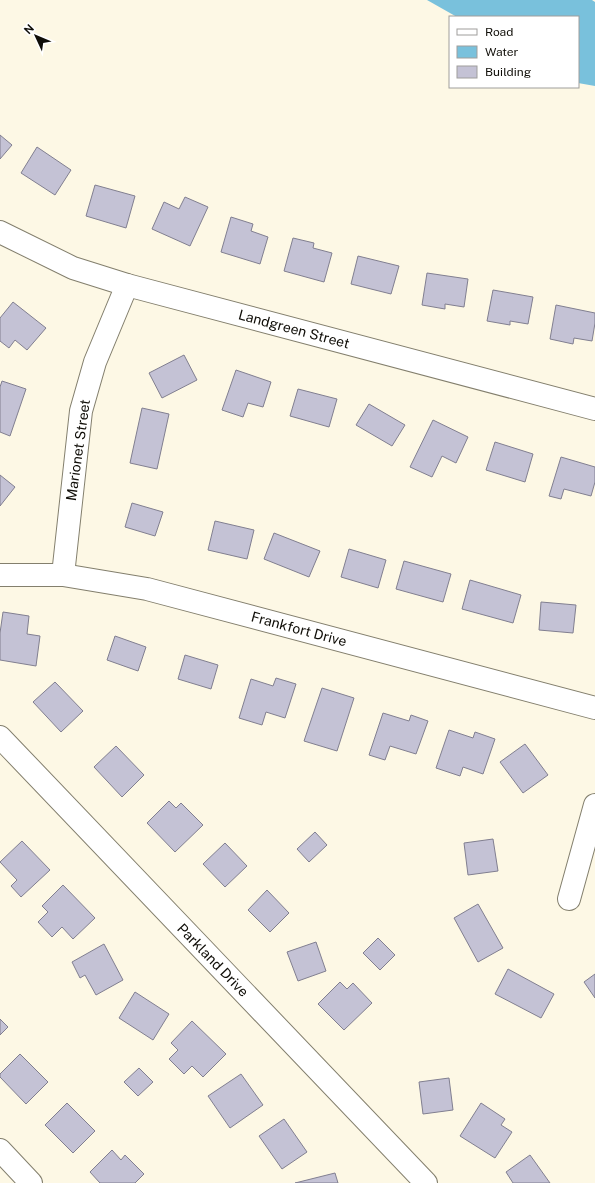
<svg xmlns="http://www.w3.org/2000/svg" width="595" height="1183" font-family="'Public Sans',sans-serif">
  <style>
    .water { fill: #79c1dc }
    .building { fill: #c4c2d5; stroke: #817f90 }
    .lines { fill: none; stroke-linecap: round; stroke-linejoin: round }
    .minor-casing { stroke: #837f6d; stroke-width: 24 }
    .minor { stroke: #fff; stroke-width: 22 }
    .labels { text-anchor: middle; stroke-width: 3; stroke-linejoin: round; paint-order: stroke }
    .street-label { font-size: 14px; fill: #0f0d07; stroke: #fff }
  </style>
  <rect width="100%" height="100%" fill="#fdf8e5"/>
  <polygon class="water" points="427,0 592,0 595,2 595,86 578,83 578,17 457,17"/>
  <g class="building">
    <polygon points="0,135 12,145 0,159"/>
    <polygon points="37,147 71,170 55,195 21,173"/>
    <polygon points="95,185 135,196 126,228 86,216"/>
    <polygon points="185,197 208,207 190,246 152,229 164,202 179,209"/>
    <polygon points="231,217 253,224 251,231 268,237 260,264 221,252"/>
    <polygon points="293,238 314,243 313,248 332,253 324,282 284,271"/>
    <polygon points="358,256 399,266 391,294 351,284"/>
    <polygon points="427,273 468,279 464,307 445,304 445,309 422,305"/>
    <polygon points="493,290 533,297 528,324 510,321 510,325 487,321"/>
    <polygon points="13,302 46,328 27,350 15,340 9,348 0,341 0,318"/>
    <polygon points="556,305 595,313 595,323 592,341 574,338 573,344 550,339"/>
    <polygon points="184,355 197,380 162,398 149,373"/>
    <polygon points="236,370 271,382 263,407 248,403 243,417 222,410"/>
    <polygon points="2,381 26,389 10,436 0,432 0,387"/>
    <polygon points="298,389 337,399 329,427 290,416"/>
    <polygon points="369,404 405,425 392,446 356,425"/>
    <polygon points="142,408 169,414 157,469 130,463"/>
    <polygon points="433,420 468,437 456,463 442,456 432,477 410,467"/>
    <polygon points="495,442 533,454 525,482 486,470"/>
    <polygon points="561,457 595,467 595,482 591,496 564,489 561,499 549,496"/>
    <polygon points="0,475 15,487 0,506"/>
    <polygon points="132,503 163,512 155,536 125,527"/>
    <polygon points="215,521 254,530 247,559 208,550"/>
    <polygon points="274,533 320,551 309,577 264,559"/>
    <polygon points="349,549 386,560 378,588 341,577"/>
    <polygon points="404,561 451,574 443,602 396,589"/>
    <polygon points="470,580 521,595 513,623 462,609"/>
    <polygon points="541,602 576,605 573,633 539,630"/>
    <polygon points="3,612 29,616 27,634 40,636 36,666 0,660 0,633"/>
    <polygon points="115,636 146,647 138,671 107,660"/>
    <polygon points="185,655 218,665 211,689 178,679"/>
    <polygon points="276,678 296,684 285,718 266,712 262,725 239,718 251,679 273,686"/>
    <polygon points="55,682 83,711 61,732 33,702"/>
    <polygon points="322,688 354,698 337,751 304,741"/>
    <polygon points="383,713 409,721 411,715 428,721 416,754 390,746 385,760 369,755"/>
    <polygon points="449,730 473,738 475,732 495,739 483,774 463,767 460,776 436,768"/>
    <polygon points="525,744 548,775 523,793 500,762"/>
    <polygon points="116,746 144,775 122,797 94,767"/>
    <polygon points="169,801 176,808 181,803 203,825 175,852 147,823"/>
    <polygon points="315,832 327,845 309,862 297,849"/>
    <polygon points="493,839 498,871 468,875 464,843"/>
    <polygon points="22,841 50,870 21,897 11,886 17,880 0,862"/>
    <polygon points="225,843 247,866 225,887 203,864"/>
    <polygon points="63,885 95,918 73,939 62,927 52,937 38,922 48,912 42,906"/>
    <polygon points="267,890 289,913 270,932 248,910"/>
    <polygon points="478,904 503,948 478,962 454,918"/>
    <polygon points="378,938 395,955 380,970 363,953"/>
    <polygon points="316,942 326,971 298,981 287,952"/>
    <polygon points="104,944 123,980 96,995 85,975 80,978 72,962"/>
    <polygon points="508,969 554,994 541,1018 495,994"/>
    <polygon points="595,974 595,998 584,982"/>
    <polygon points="340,982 347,989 353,983 372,1003 344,1030 318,1004"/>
    <polygon points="135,992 169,1014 153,1040 119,1018"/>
    <polygon points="0,1019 8,1027 0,1035"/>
    <polygon points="192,1021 226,1054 203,1077 192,1066 184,1074 169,1059 178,1050 171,1043"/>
    <polygon points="20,1054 48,1082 26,1104 0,1077 0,1074"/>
    <polygon points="139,1068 153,1082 138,1096 124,1082"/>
    <polygon points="241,1074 263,1105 230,1128 208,1096"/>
    <polygon points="449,1078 453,1110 423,1114 419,1082"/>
    <polygon points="67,1103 95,1131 73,1153 45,1125"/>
    <polygon points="481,1103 505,1119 501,1125 512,1132 495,1158 460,1136"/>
    <polygon points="284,1119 307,1152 282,1169 259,1136"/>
    <polygon points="112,1150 121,1160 125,1155 144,1174 135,1183 100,1183 90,1172"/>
    <polygon points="530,1155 550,1183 513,1183 506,1172"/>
    <polygon points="335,1173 338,1183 295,1183"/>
  </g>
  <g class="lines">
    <g class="minor-casing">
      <g id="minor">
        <polyline points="0,232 73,268 127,285 595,409"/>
        <polyline points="0,575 63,575 147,589 595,708"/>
        <polyline points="63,575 81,411 95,362 127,285"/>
        <polyline points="0,737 426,1183"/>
        <polyline points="569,899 595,805"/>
        <polyline points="0,1150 31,1183"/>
      </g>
    </g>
    <use href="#minor" class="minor"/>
  </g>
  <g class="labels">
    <g class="street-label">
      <text transform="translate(294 329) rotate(15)" y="5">Landgreen Street</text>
      <text transform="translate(78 450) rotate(-82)" y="5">Marionet Street</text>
      <text transform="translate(299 629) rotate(15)" y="5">Frankfort Drive</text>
      <text transform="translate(213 960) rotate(46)" y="5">Parkland Drive</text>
    </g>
  </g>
  <rect x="449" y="16" width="130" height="72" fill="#ffffff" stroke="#9f9e9c"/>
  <rect x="457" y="29" width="20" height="6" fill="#ffffff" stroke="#9f9e9c"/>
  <text x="485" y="36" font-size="12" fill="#0f0d07">Road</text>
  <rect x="457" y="46" width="20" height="12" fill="#79c1dc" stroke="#9f9e9c"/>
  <text x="485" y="56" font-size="12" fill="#0f0d07">Water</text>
  <rect x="457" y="66" width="20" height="12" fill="#c4c2d5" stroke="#9f9e9c"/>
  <text x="485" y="76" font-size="12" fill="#0f0d07">Building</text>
  <g transform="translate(36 36) rotate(314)" stroke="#ffffff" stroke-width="3" paint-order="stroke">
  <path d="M0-3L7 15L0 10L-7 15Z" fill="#0f0d07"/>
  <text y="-6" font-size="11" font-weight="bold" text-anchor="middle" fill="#0f0d07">N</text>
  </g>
</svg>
